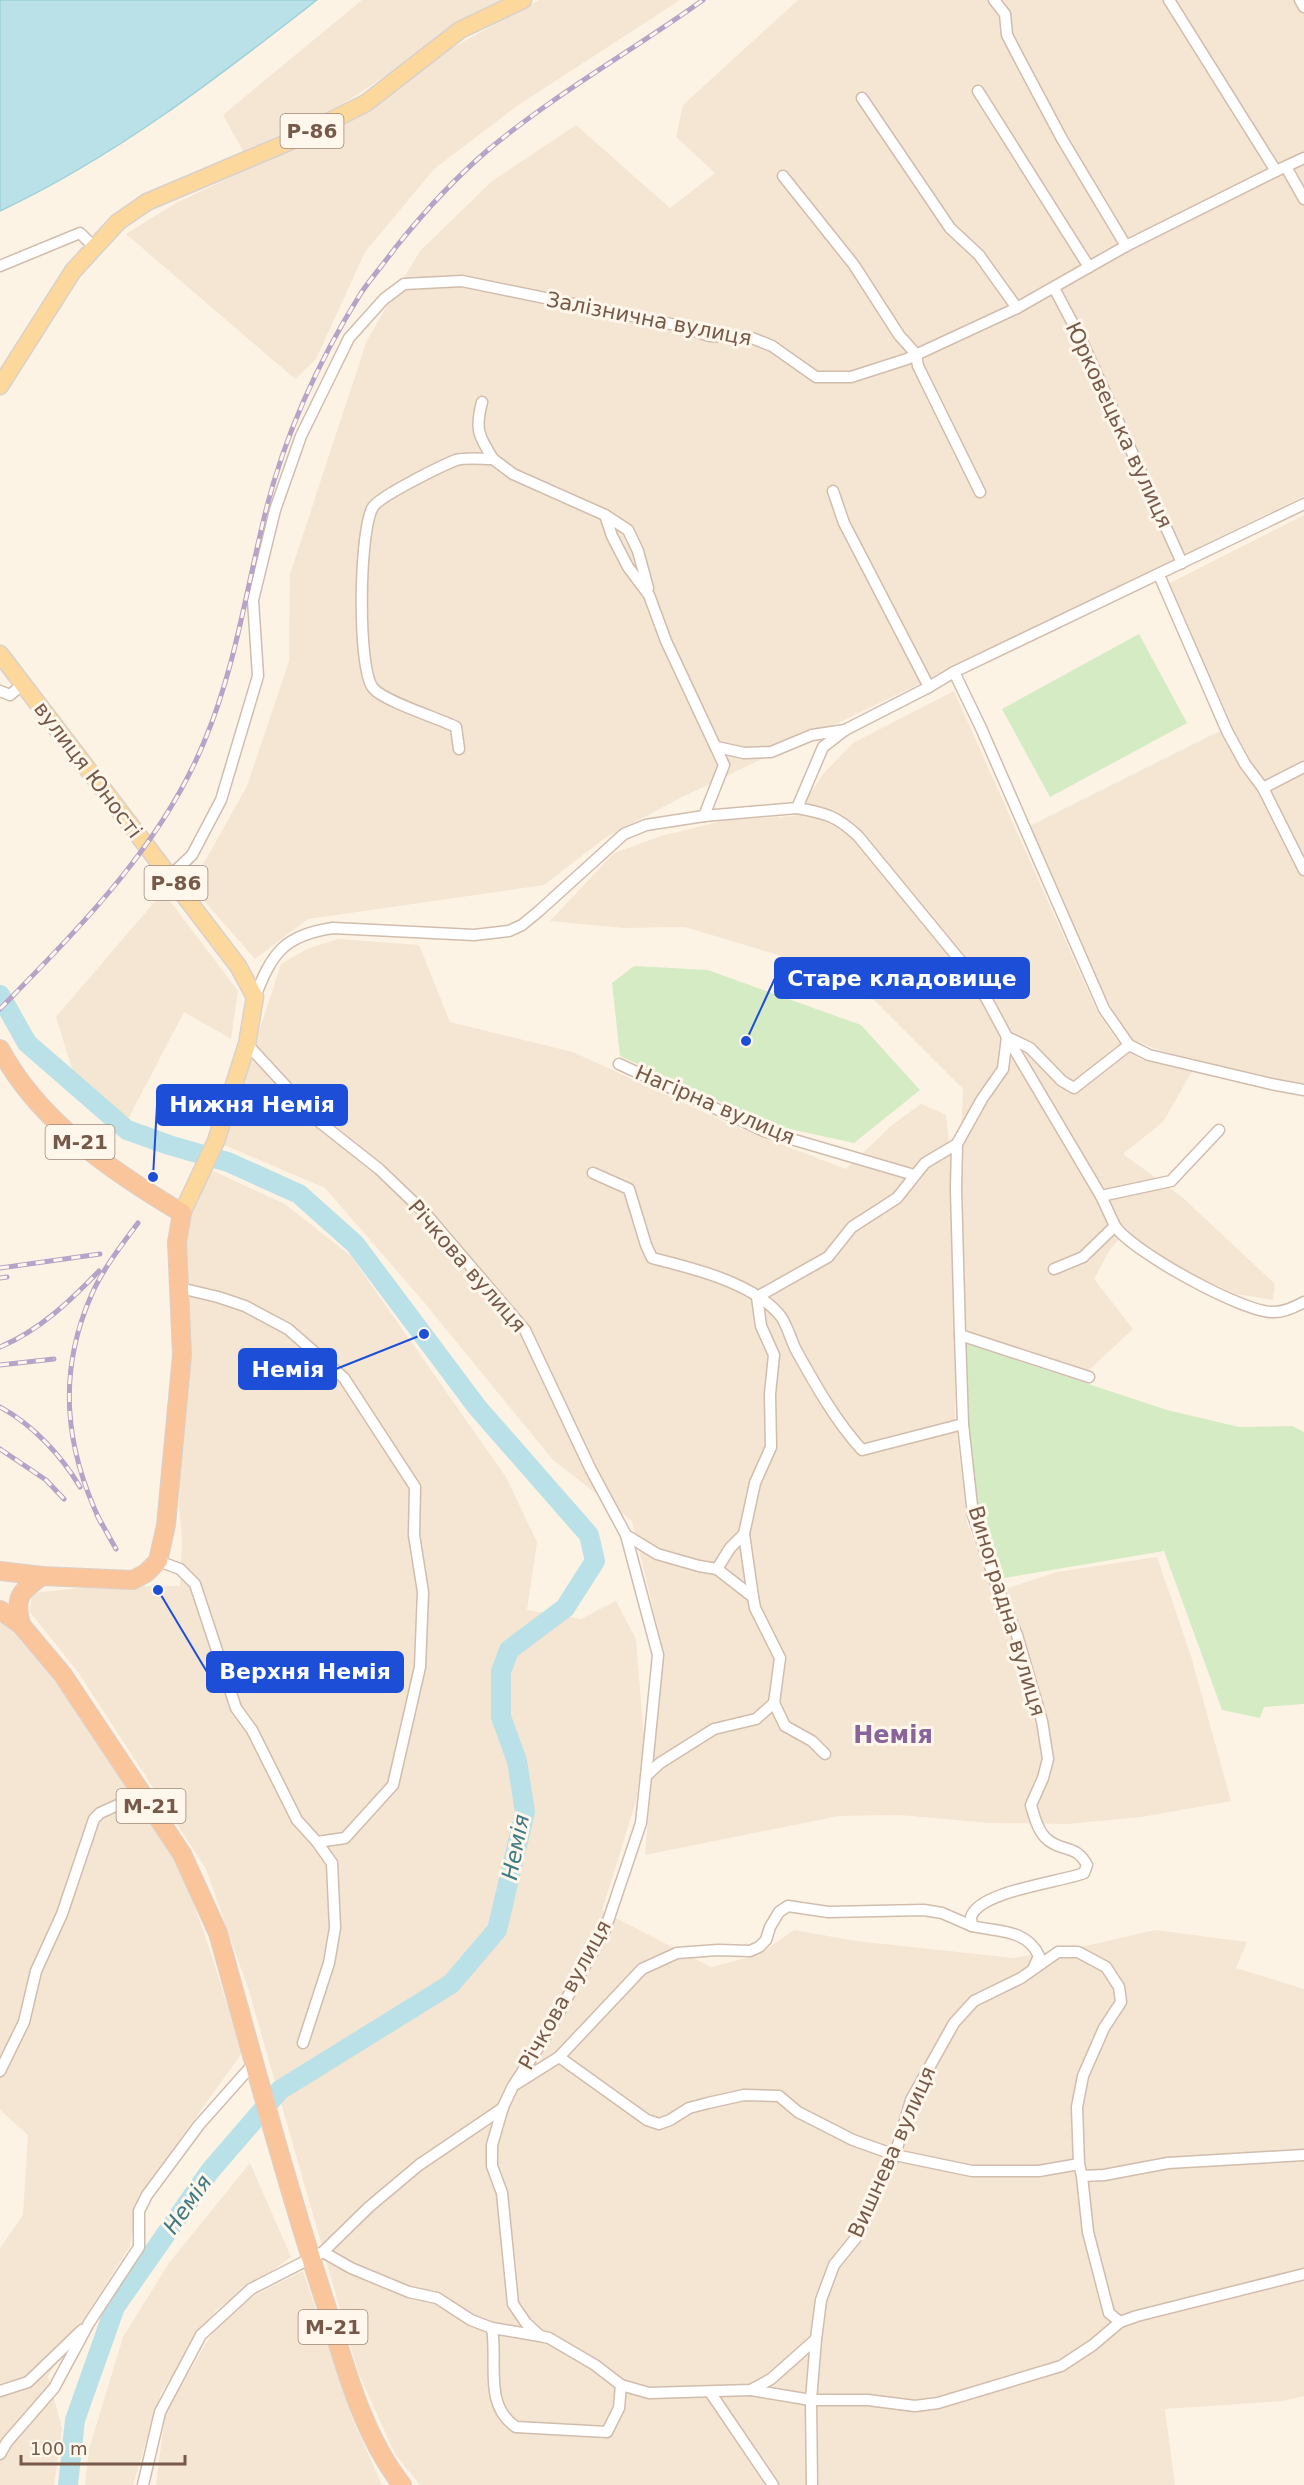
<svg xmlns="http://www.w3.org/2000/svg" width="1304" height="2485" font-family="'DejaVu Sans',sans-serif">
  <style>
    .residential { fill: #f5e5d3 }
    .green { fill: #d4ebc3 }
    .water { fill: #b9e1e7; stroke: #9fd1da; stroke-width: 1.5 }
    .lines { fill: none; stroke-linecap: round; stroke-linejoin: round }
    .river { stroke: #b9e1e7; stroke-width: 20 }
    .minor-casing { stroke: #d1bdad; stroke-width: 13 }
    .primary-casing { stroke: #d9d1cc; stroke-width: 19 }
    .trunk-casing { stroke: #d9d1cc; stroke-width: 20 }
    .minor { stroke: #fff; stroke-width: 10 }
    .primary { stroke: #fdd89c; stroke-width: 16 }
    .trunk { stroke: #fbc59b; stroke-width: 18 }
    .rail-casing { stroke: #b6a3c7; stroke-width: 5 }
    .rail { stroke: #fff7ec; stroke-width: 3; stroke-dasharray: 9; stroke-linecap: butt }
    .labels { text-anchor: middle; stroke-width: 6; stroke-linejoin: round; paint-order: stroke }
    .shield { fill: #fff7ec; stroke: #a0887a; stroke-width: 1.5 }
    .shield-label { font-size: 20px; font-weight: bold; fill: #775949 }
    .street-label { font-size: 21px; fill: #775949; stroke: #fff7ec }
    .water-label { font-size: 22px; font-style: italic; fill: #3f7a84; stroke: #fff7ec }
    .quarter-label { font-size: 24px; font-weight: bold; fill: #88649b; stroke: #fff7ec }
    .leader { fill: none; stroke: #1d4ed8; stroke-width: 2 }
    .callout-dot { fill: #1d4ed8; stroke: #fff7ec; stroke-width: 2 }
    .callout { fill: #1d4ed8; stroke: #1d4ed8; stroke-width: 2 }
    .callout-label { font-size: 22px; text-anchor: middle; font-weight: bold; fill: #fff }
  </style>
  <rect width="100%" height="100%" fill="#fdf3e5"/>
  <g class="residential">
    <polygon points="362,0 501,0 458,21 388,74 331,112 243,151 223,115"/>
    <polygon points="539,0 680,0 517,106 434,169 365,252 316,359 295,379 126,234 176,203 360,116 439,55"/>
    <polygon points="798,0 1304,0 1304,496 861,712 680,798 605,838 544,885 308,919 255,959 191,886 247,786 289,661 290,574 367,340 420,251 492,181 576,125 670,208 715,173 676,137 683,105"/>
    <polygon points="1304,515 1304,1088 1204,1066 1132,1040 1096,984 1030,826 1232,725 1168,584"/>
    <polygon points="954,691 1096,1009 1117,1041 1140,1059 1193,1070 1163,1122 1123,1154 1182,1197 1275,1284 1273,1300 1236,1294 1171,1265 1124,1233 1109,1251 1094,1279 1133,1329 1088,1371 966,1330 959,1186 963,1089 874,1000 778,955 685,927 624,928 550,921 614,853 661,836 726,820 794,816 824,773 853,743"/>
    <polygon points="163,892 238,991 231,1039 184,1012 126,1123 73,1072 56,1017"/>
    <polygon points="338,939 419,945 450,1022 573,1052 734,1126 846,1169 892,1125 921,1104 946,1115 951,1160 954,1228 955,1417 967,1522 993,1593 1057,1572 1157,1557 1191,1656 1231,1801 1142,1817 1067,1824 990,1823 899,1815 839,1816 645,1855 656,1733 661,1641 632,1521 553,1460 423,1301 325,1188 222,1144 281,964 307,949"/>
    <polygon points="211,1170 285,1204 351,1256 506,1477 537,1542 527,1610 581,1619 616,1601 636,1639 644,1739 636,1801 602,1911 711,1967 758,1955 794,1930 856,1941 1013,1958 1090,1945 1155,1930 1247,1942 1236,1968 1304,1989 1304,2396 1283,2401 1165,2409 1175,2485 420,2485 395,2454 358,2372 249,1991 206,1869 78,1672 29,1611 33,1593 88,1587 180,1586 182,1540 179,1505 185,1312 184,1247 190,1216"/>
    <polygon points="0,1622 16,1635 69,1698 180,1866 211,1953 242,2053 139,2196 130,2246 48,2376 62,2428 54,2485 0,2485 0,2248 23,2215 28,2135 0,2110"/>
    <polygon points="250,2163 291,2257 216,2310 161,2393 133,2485 85,2485 89,2449 123,2337 169,2263"/>
    <polygon points="303,2271 353,2420 382,2485 156,2485 165,2413 214,2330 253,2296"/>
  </g>
  <g class="green">
    <polygon points="1139,634 1187,723 1050,797 1002,709"/>
    <polygon points="634,966 708,970 861,1025 920,1090 854,1143 771,1125 620,1056 612,983"/>
    <polygon points="965,1343 1167,1410 1239,1427 1292,1426 1304,1432 1304,1704 1264,1707 1260,1718 1222,1710 1164,1551 999,1579 979,1516 968,1431"/>
  </g>
  <path class="water" d="M0,0H317C217,78 115,157 0,211Z"/>
  <g class="lines">
    <polyline class="river" points="0,995 27,1043 127,1130 169,1145 228,1162 299,1194 355,1244 477,1407 589,1535 595,1561 565,1608 509,1650 501,1672 501,1717 517,1761 525,1812 497,1930 451,1984 280,2090 210,2171 115,2307 75,2420 68,2485"/>
    <g class="minor-casing">
      <g id="minor">
        <polyline points="1169,0 1276,171 1304,158"/>
        <polyline points="1300,0 1304,7"/>
        <polyline points="978,91 1089,267 1126,246 1062,139 1020,60 1007,35 1005,14 994,0"/>
        <polyline points="862,98 950,228 979,255 1017,308 1089,267"/>
        <polyline points="1286,167 1304,199"/>
        <polyline points="783,176 854,265 899,335 916,354 918,366 980,492"/>
        <polyline points="1126,246 1276,171"/>
        <polyline points="0,266 80,233 94,247"/>
        <polyline points="1054,288 1080,337 1182,563"/>
        <polyline points="493,459 513,474 605,515 628,530 638,551 648,588"/>
        <polyline points="605,515 612,536 628,567 649,595 666,641 724,765 704,816"/>
        <polyline points="1159,575 1227,731 1245,764 1263,788 1304,870"/>
        <polyline points="954,672 981,728 1104,1009 1129,1045 1149,1055 1271,1084 1304,1090"/>
        <polyline points="929,687 954,672 1304,504"/>
        <polyline points="0,691 10,695 23,684"/>
        <polyline points="717,747 744,753 771,752 812,735 845,730 929,687 844,523 833,491"/>
        <path d="M459,749L456,727C438,718 383,701 373,688C357,668 359,529 373,507C380,496 441,466 456,460C466,457 482,459 493,459C478,435 475,429 482,402"/>
        <polyline points="1263,788 1304,767"/>
        <path d="M797,808C825,813 837,816 858,836L977,981L1007,1037L1101,1196"/>
        <polyline points="170,876 192,855 221,800 258,676 253,600 275,510 301,436 349,338 384,299 404,284 462,281 676,325 710,336 752,338 772,346 816,377 851,377 907,359 1017,308"/>
        <path d="M255,997C272,953 284,935 333,928L474,935L509,931L522,925L539,911L624,834L646,825L704,816L797,808L823,747L845,730"/>
        <polyline points="247,1044 317,1120 379,1169 426,1214 525,1330 590,1468 626,1535 657,1554 699,1566 717,1569"/>
        <polyline points="619,1064 764,1131 914,1175"/>
        <path d="M593,1173L629,1189L646,1245L652,1258C692,1268 750,1282 778,1313C787,1322 790,1339 796,1350C816,1386 835,1420 862,1450L963,1424"/>
        <path d="M1115,1226C1131,1251 1245,1314 1274,1312C1284,1312 1295,1307 1304,1302"/>
        <polyline points="1054,1269 1083,1257 1115,1226 1101,1196 1171,1181 1219,1130"/>
        <polyline points="960,1335 956,1189 957,1144 982,1099 1003,1069 1007,1037 1030,1048 1062,1081 1074,1088 1129,1045"/>
        <polyline points="744,1534 730,1548 717,1569 753,1597"/>
        <polyline points="626,1535 658,1655 646,1776"/>
        <polyline points="158,1561 180,1569 195,1584 236,1708 252,1730 297,1820 317,1842 345,1838 393,1785 420,1667 423,1592 414,1535 415,1487 344,1378 288,1329 245,1306 218,1297 180,1288"/>
        <polyline points="825,1754 812,1741 785,1726 774,1703 780,1658 755,1608 753,1597 744,1534 755,1483 771,1447 770,1394 774,1355 761,1326 757,1297 828,1257 852,1227 897,1198 925,1163 957,1144"/>
        <path d="M1034,1967L1039,1956C1027,1929 998,1932 972,1926C972,1923 971,1920 971,1917C979,1891 1061,1882 1084,1873L1087,1865C1076,1844 1062,1852 1048,1840C1038,1832 1034,1816 1031,1805L1043,1778L1048,1759L1042,1721L1017,1635L996,1584L973,1515L963,1424L960,1335L1089,1377"/>
        <polyline points="303,2043 329,1963 335,1928 332,1863 317,1842"/>
        <polyline points="559,2057 647,2120 659,2124 670,2120 689,2108 708,2103 744,2095 779,2096 798,2112 853,2140 895,2155 972,2171 1039,2171 1079,2164"/>
        <polyline points="0,2071 24,2022 36,1971 62,1914 94,1819 100,1813 142,1794"/>
        <polyline points="516,2084 559,2057 642,1969 677,1953 718,1950 750,1951 759,1947 766,1940 770,1927 779,1912 788,1906 828,1912 924,1910 942,1913 972,1926"/>
        <polyline points="1082,2176 1104,2175 1168,2163 1304,2155"/>
        <polyline points="323,2252 351,2268 409,2292 437,2298 471,2320 492,2328"/>
        <path d="M540,2336L492,2328C498,2362 483,2405 516,2427L607,2432L619,2408L621,2385L595,2365L549,2338L540,2336L526,2323L513,2304L502,2193L492,2166V2145L503,2107L513,2086L544,2039L605,1930L641,1823L646,1776L660,1763L714,1729L756,1719L774,1703"/>
        <polyline points="621,2385 649,2393 751,2390 771,2379 816,2339"/>
        <polyline points="751,2390 811,2400 868,2400 915,2406 938,2403 1061,2366 1093,2345 1120,2322 1137,2316 1304,2274"/>
        <polyline points="0,2391 28,2382 82,2330"/>
        <polyline points="710,2392 773,2485"/>
        <polyline points="0,2454 7,2442 54,2388 89,2323 139,2247 139,2211 147,2195 199,2125 254,2063"/>
        <polyline points="143,2485 160,2412 201,2335 251,2289 323,2252 369,2207 419,2165 503,2108"/>
        <polyline points="812,2485 811,2400 816,2339 821,2300 834,2265 859,2234 873,2194 895,2155 911,2100 954,2023 974,2001 1021,1978 1058,1952 1078,1952 1106,1967 1119,1987 1121,2002 1104,2028 1083,2076 1077,2107 1079,2164 1082,2176 1088,2232 1109,2313 1120,2322"/>
      </g>
    </g>
    <g class="primary-casing">
      <g id="primary">
        <polyline points="0,386 73,271 118,222 147,202 291,141 366,103 460,30 523,0"/>
        <polyline points="0,654 238,966 255,997 247,1044 216,1141 182,1213"/>
      </g>
    </g>
    <g class="trunk-casing">
      <g id="trunk">
        <path d="M0,1049C39,1122 113,1172 182,1213L177,1242L182,1355L166,1525L158,1561L146,1573L133,1580L42,1576L0,1571"/>
        <path d="M0,1610L21,1625L63,1675L182,1854L218,1933C253,2058 286,2183 326,2305C345,2366 362,2434 402,2485"/>
        <path d="M21,1625C14,1597 20,1592 42,1576"/>
      </g>
    </g>
    <use href="#minor" class="minor"/>
    <use href="#primary" class="primary"/>
    <use href="#trunk" class="trunk"/>
    <g class="rail-casing">
      <g id="rail">
        <path d="M0,1009C78,929 161,847 204,742C235,669 246,591 265,514C284,437 319,360 361,293C372,277 385,262 396,247C424,212 454,179 488,150C555,94 632,51 703,0"/>
        <polyline points="0,1268 100,1254"/>
        <polyline points="0,1278 7,1277"/>
        <path d="M0,1347C40,1330 69,1302 99,1271"/>
        <polyline points="0,1365 54,1359"/>
        <path d="M0,1407C33,1425 61,1455 80,1487"/>
        <polyline points="0,1449 46,1480 64,1499"/>
        <polyline points="97,1515 116,1549"/>
        <path d="M101,1523C65,1448 57,1374 91,1296C102,1270 121,1246 138,1223"/>
      </g>
    </g>
    <use href="#rail" class="rail"/>
  </g>
  <g class="labels">
    <g class="shield">
      <rect x="280.5" y="114" width="63" height="34" rx="4.5"/>
      <rect x="144.5" y="866" width="63" height="34" rx="4.5"/>
      <rect x="45.5" y="1125" width="69" height="34" rx="4.5"/>
      <rect x="116.5" y="1789" width="69" height="34" rx="4.5"/>
      <rect x="298.5" y="2310" width="69" height="34" rx="4.5"/>
    </g>
    <g class="shield-label">
      <text x="312" y="138">Р-86</text>
      <text x="176" y="890">Р-86</text>
      <text x="80" y="1149">М-21</text>
      <text x="151" y="1813">М-21</text>
      <text x="333" y="2334">М-21</text>
    </g>
    <g class="street-label">
      <text transform="translate(649 319) rotate(11)" y="7">Залізнична вулиця</text>
      <text transform="translate(1119 425) rotate(65)" y="7">Юрковецька вулиця</text>
      <text transform="translate(88 770) rotate(53)" y="7">вулиця Юності</text>
      <text transform="translate(715 1105) rotate(23)" y="7">Нагірна вулиця</text>
      <text transform="translate(467 1266) rotate(49)" y="7">Річкова вулиця</text>
      <text transform="translate(1007 1611) rotate(73)" y="7">Виноградна вулиця</text>
      <text transform="translate(565 1995) rotate(-61)" y="7">Річкова вулиця</text>
      <text transform="translate(892 2152) rotate(-66)" y="7">Вишнева вулиця</text>
    </g>
    <g class="water-label">
      <text transform="translate(515 1847) rotate(-79)" y="8">Немія</text>
      <text transform="translate(187 2204) rotate(-55)" y="8">Немія</text>
    </g>
    <g class="quarter-label">
      <text x="893" y="1743">Немія</text>
    </g>
  </g>
  <path class="leader" d="M746 1041L775 978M153 1177L157 1105M424 1334L336 1369M158 1590L207 1672"/>
  <g class="callout-dot">
    <circle cx="746" cy="1041" r="6"/>
    <circle cx="153" cy="1177" r="6"/>
    <circle cx="424" cy="1334" r="6"/>
    <circle cx="158" cy="1590" r="6"/>
  </g>
  <g class="callout">
    <rect x="775" y="958" width="254" height="40" rx="6"/>
    <rect x="157" y="1085" width="190" height="40" rx="6"/>
    <rect x="239" y="1349" width="97" height="40" rx="6"/>
    <rect x="207" y="1652" width="196" height="40" rx="6"/>
  </g>
  <g class="callout-label">
    <text x="902" y="986">Старе кладовище</text>
    <text x="252" y="1112">Нижня Немія</text>
    <text x="288" y="1377">Немія</text>
    <text x="305" y="1679">Верхня Немія</text>
  </g>
  <path d="M21 2455v9h164v-9" fill="none" stroke="#775949" stroke-width="3"/>
  <text x="30" y="2455" font-size="18" fill="#775949" stroke="#fff7ec" stroke-width="4.5" paint-order="stroke">100 m</text>
</svg>
